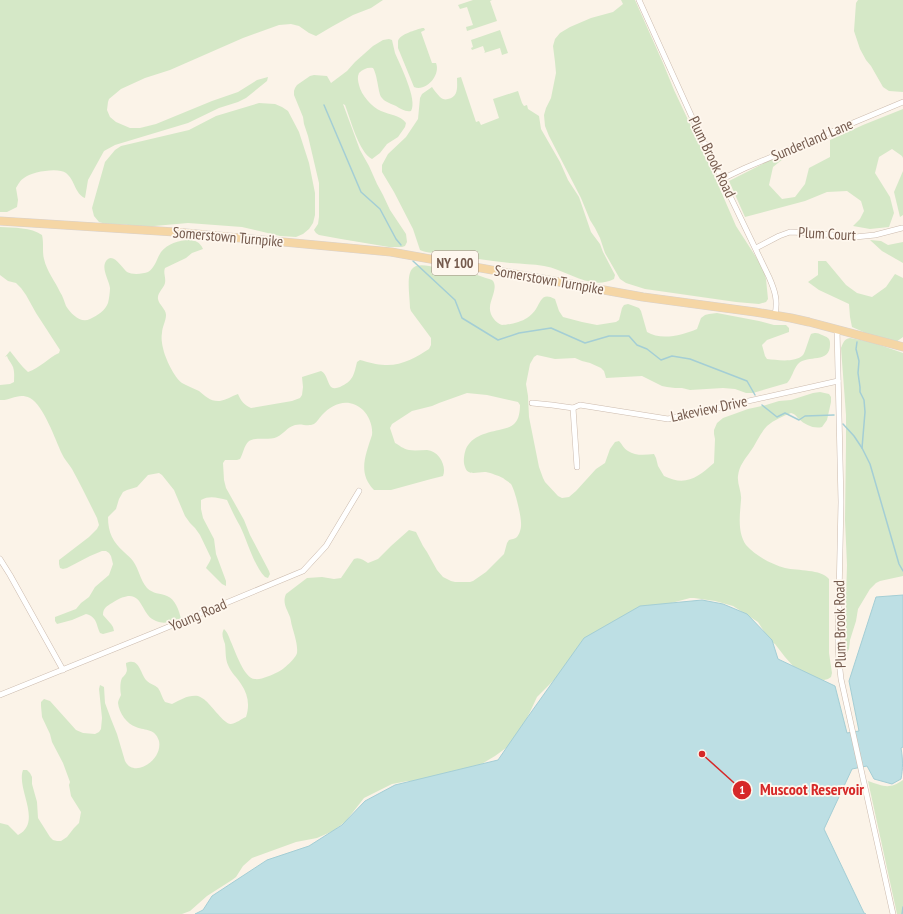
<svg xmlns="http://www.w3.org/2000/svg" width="903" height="914" font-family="'PT Sans Narrow',sans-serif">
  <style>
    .green { fill: #d5e8c7 }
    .water { fill: #bddfe4; stroke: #a4ced5 }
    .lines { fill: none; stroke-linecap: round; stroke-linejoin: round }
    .stream { stroke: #a4ced5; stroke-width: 1.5 }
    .street-casing { stroke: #ccbbae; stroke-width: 6 }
    .primary-casing { stroke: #d8d1cd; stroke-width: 9 }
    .street { stroke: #fff; stroke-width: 5 }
    .primary { stroke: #f5d6a5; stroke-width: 8 }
    .labels { text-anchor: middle; stroke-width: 3.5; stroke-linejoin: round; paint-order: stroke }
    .shield { fill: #fef7ee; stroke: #9d897d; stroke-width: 1 }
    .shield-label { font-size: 14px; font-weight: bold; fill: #745a4d }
    .street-label { font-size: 15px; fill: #745a4d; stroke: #fef7ee }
    .leader { fill: none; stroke: #d62828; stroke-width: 1.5 }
    .callout-dot { fill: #d62828; stroke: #fef7ee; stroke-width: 1.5 }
    .mark-label { font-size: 12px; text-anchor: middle; font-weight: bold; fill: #fff }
    .callout-label { font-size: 16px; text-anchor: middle; font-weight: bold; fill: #d62828; stroke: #fef7ee; stroke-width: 3.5; stroke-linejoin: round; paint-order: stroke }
  </style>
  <rect width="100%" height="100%" fill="#fbf3e8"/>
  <g class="green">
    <path d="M0,0H383L371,8L353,15L333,26L316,36L309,33L299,26L291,24L279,25L243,38L170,70L145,78L121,89L109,99L108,102L107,110L110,117L116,122L130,128H140L156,124L212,101L238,92L257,80L268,77L267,81L246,98L238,102L219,108L188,123L115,145L104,151L88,180L85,198C75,194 75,180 66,173C58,167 31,172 24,178C20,180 18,185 16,188L18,200L17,207L7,212H0Z"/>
    <polygon points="473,0 492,0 490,1 497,21 467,31 466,27 473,25 467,7 460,9 458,5"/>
    <polygon points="621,0 635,0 663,63 674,90 698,141 703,153 710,166 736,226 756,257 764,271 766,279 768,299 766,302 759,304 736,302 645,289 626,283 620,279 605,253 600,238 595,228 590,220 581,198 549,136 545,126 544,115 546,108 551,98 556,73 555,62 553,46 555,39 560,33 570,27 591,18 613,12 623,4"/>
    <polygon points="858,0 903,0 903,92 889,91 883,87 871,66 866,60 860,49 854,31 856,3"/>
    <path d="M422,28H424L425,30L421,32L432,63H436C441,75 426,92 414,87L398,48C398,46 398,42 398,41C400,34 416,30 422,28Z"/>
    <polygon points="500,30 508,53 502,55 500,48 484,53 485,52 483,46 472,50 471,48 473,47 471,40"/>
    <path d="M389,39L392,40C393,44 394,49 395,53C400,65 418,100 411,111C405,112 401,109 396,106C392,104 385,102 382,98C378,94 378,76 373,68C368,67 363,69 359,73C357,77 358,81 359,85C361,95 372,107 381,111C390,115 400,115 406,123L405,127L398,137L387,144L380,153L372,159C359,153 350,118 345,105L343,104L360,150L369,166L377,184L383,195L390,210L406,234L407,242L405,246L402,247H389L341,239L319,235L316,233L314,230L318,224L319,217V183L308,136L304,124L303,117L294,95V91L295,88L297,85L310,76L314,75L327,76L331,83L347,71L355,62L373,46L383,40Z"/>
    <path d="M461,77L476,122L479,121L481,125L499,118L493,99L518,91L522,103L524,106L527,105L528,109L539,116L541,129L560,162L568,180L579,197L591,232L600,244L603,252L615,275L614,279C590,291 568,270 544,266C533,264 522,264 511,263C488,261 466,257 444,254C434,252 429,254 420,250L413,229L394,192L382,172V165L388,154L406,137L418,119L420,98L422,94L432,87C434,90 437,94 440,97C442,99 445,100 448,99C459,97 457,86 457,78Z"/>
    <polygon points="259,103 275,104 282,107 288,111 299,132 309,163 315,193 315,215 313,223 309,229 303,234 296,237 280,236 242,227 188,223 143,227 121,224 106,224 99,222 94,216 92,208 105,162 115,150 121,146 189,130 216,116"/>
    <polygon points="903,109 903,158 902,156 892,149 879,157 875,173 890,197 894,213 889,227 870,229 853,226 860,219 864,211 861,201 847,191 827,192 805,201 745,217 729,181 776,157 793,153 789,154 773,167 769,185 782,199 795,197 805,184 809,168 830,157 830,140 863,125"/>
    <polygon points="903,171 903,215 900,217 894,192"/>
    <path d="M0,227C14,228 31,227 42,235C44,243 42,252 44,259C47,272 55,281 60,292C63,296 64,301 66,306C71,314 81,324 90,319C98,315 105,311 108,303C109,299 110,292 110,288C109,280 101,269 106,261C113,251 122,268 127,272C132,275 143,274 148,272C155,268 157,258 161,252C167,244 179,240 189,240C195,240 200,242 203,249L192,253L186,258L165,268C163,273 166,277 165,283C164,288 157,293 158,299C159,305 166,309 166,315C166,321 162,327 162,333C161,338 162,344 163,348C165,358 174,377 182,383C187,386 193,388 199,391C205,396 211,402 220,401C226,400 232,396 238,394C241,401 244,405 251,408L292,401L300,398L302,395L303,387L302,377L321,371C327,374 327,382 331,387C334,389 337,388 340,387C353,381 354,375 357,362L360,360C368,362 377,365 385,365C401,366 417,357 429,349L431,345V338L411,311L410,308C410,298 406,276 412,269C419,260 441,270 450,272C457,274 465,272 472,273C475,274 479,276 483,277C485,278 490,279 492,280C499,286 490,300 490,307C489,314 495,323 502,325C509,325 521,322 527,318C530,316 534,312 536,309C541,301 542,292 555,299L559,311L563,317L582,322L597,325L616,322L619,320L622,308L624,305L628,304L631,305L639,308L641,311L647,332C661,341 683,335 697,329L701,318L705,315L709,314L717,313L759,321L774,325H786L789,328V332L767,340L762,345L765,356L767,359C777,360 795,363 803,355C805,353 809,338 811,334C816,332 818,333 822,335C827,337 830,338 830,343C831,365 808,354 798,364C793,370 792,378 787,383L753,393H746L735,389L723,388L690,390L682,388H675L667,387L662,386L642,376L606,378L604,371L601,368L590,363L582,361L575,358L555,359L537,355L534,357L530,364L526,384L528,396L529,417L539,467L543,478L545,482L558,496L562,498L569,497L576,491L596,469L605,463L610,449L615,442L619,441C622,444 624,449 628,451C635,456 645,455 654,454L656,458L658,466L664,476C686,487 698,477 714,463L715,439L714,434V430L717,423L723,418L748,409L766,405L779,401L791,400L813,393L820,392L829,394L831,397V402L827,420L822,427C814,429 805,425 799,419C796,416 795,414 791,413C783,416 774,420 767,426C760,433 756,444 750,452C745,459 739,466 738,476C737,484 742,492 741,500C740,514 737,532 746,545C756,556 771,564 785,568C798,571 821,569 829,579V653L832,673L831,677L828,679L824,680L817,679L793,666L785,657L775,644L770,641L758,622L733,606L715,601L694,598H690L664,605L564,670L537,697L530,712L517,737L506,748L495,756L470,771L420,781H408L392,784L364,798L346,821L333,831L317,838L296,842L252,858L243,866L236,877L232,880L207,896L190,911L182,914H0V823L8,825L18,835C43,822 16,789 23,770H27L30,773L32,777V784L37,802L38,818L50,837L53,840L57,841H61L67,837L74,828L79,823L81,812L71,796L69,785L70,782L63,763L52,742L50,734L42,717L41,706V702L44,699L50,701L76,730L83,733L95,734L99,732L101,729L102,718L99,689L100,685L104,687L105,703L111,719L117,734L125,761C134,779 163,760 159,741C155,728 146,731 136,727C127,724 119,713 118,703C118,700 120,698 121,695C120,690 120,682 122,678C123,677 126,674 126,673C128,670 126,667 126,663C140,657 140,674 147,681C150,684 155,685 158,688C161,692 162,698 165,702L172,704C181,700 187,695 198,696C201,697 204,699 206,701C212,706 225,725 231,724C237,723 241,719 246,717C250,705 248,694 241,684C237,677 231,673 228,665C225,658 226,651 225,644C223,638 221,634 224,629C228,633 229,637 231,642C235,650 244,679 255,679C261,680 272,675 278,672C283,670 296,658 297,653C298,644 294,634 292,626C291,623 291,620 290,617C287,609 282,603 286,594L307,578L322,577L334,579L341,578L354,559C360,557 363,560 368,563L378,559L391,546L409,530L416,532L423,546L427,552L437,570L443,577L451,581L455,582H470L473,581L486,572L504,554L507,543L509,540C511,539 515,539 517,537C519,535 521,529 521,526C522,518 515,490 511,484C509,482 505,480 503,478C499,476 491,473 486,472C479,471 468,477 465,467C463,462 464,456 465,452C469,437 485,433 499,430C505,428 511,428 515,423C519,419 520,411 520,405L518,402L487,395L467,393L439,403L432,406L412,411L392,424L390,428L395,443C399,445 403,449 409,450C415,451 421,450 427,450C439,451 447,466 443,476L431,479L391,490H374C357,473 366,454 372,435C373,426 369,416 363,410C349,397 333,403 322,415C319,418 317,422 314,424C307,427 302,423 295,425C286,428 285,433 277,437C269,441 253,436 248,442C244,446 243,454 240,459L237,460H225L223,463L224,480L226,488L244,520L250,535L269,571L270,574L268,578L265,577C254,566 247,540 240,526C235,517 231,509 227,500C218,498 210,495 201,500V509L203,518L214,539L216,554L226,581V586L222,584L206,568C208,564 210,562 211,558L200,535L195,528L190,523L185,516L174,490L162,475L159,473L148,475L137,487L127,490L123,492L119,499L116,509L108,517C108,533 113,542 124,552C127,555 131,558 133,561C139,569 140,580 147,588C153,594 160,593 167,596C175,599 179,610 181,619C172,621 165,625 156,621C138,615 145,582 112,603C107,606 103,608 103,615L111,624L113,627L114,631L103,634L100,633C96,624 97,617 86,614L72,620L57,624L55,621V617L76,609L81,603L89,597L95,587L109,575L113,564L111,556L109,553L106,551H102L90,556L67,568L63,569L60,568L59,564V560L89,537L97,529L99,525L97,518C89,502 81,485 72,469C69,464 64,459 62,454C55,439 44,406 30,398C18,392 11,401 0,400V385L10,384L14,382C14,377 15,370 12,365C10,361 8,360 7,356L5,357L10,351C16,358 21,366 28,372C40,368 48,358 59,353L60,350L36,313L26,295L21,288L16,283L8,281L0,275Z"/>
    <polygon points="870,240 881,241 888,245 903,242 903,263 882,251"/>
    <polygon points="818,261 826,261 846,285 857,293 872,297 886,287 895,274 903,278 903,337 896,342 877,338 852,327 850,317 849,304 819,290 808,282 818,275"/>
    <path d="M850,338L871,342L903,353V576L880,581L876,583L870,589L858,609L856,621L850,640L849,649L847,652L844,654L846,627V599L847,565L845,520L846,445V415L841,348C843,343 844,339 850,338Z"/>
    <path d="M903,780V914H897L868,781C883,786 889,790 903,780Z"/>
  </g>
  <path class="water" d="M903,595V747L901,748C903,759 903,769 901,779L892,784L874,779L867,766L852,769L824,829L864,913L866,914H195L203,910L212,896L267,860L309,846L342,825L365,801L395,785L498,760L527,718L584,638L640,606L702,600L723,604L747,614L772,640L778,659L835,686L847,733L859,731L849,681L876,597Z"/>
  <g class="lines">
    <g class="stream">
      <polyline points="324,105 361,192 380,209 396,239 401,245"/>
      <polyline points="413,261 455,300 462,318 498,340 519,333 551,328 585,343 609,336 629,336 637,345 647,349 661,360 672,356 690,359 747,381 755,395"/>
      <polyline points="857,342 856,349 859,361 858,373 860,387 860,392 864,400 865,412 862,448"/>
      <polyline points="762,405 777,417 785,413 799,420 805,416 834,415"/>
      <polyline points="843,424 854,436 862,448 870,464 899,564 903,571"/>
      <polyline points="902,914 903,907"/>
    </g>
    <g class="street-casing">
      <g id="street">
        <path d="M639,0L691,115L769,277C775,291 778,300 775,315"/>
        <polyline points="722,179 745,168 903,102"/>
        <polyline points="756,248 779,236 790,232 812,233 855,237 875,235 902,228"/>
        <polyline points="837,329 841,502 838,643 839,661 841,679 893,914"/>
        <polyline points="532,403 552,405 573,408 580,405 668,419 838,381"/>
        <polyline points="573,408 577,467"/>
        <polyline points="0,559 10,575 63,670"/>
        <polyline points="0,695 156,632 303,571 326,546 359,491"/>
      </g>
    </g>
    <g class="primary-casing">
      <polyline id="primary" points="0,221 175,232 391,252 643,297 755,312 791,318 809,322 903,347"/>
    </g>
    <use href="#street" class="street"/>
    <use href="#primary" class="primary"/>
  </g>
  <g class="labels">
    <rect class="shield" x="432" y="251" width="46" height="24" rx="3"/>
    <g class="shield-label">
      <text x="455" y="268">NY 100</text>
    </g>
    <g class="street-label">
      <text transform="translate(812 140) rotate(-23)" y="5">Sunderland Lane</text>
      <text transform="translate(712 157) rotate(64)" y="5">Plum Brook Road</text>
      <text transform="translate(827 234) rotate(3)" y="5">Plum Court</text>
      <text transform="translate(228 237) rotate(5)" y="5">Somerstown Turnpike</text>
      <text transform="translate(549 280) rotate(10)" y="5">Somerstown Turnpike</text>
      <text transform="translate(709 409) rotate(-12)" y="5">Lakeview Drive</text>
      <text transform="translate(198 615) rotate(-23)" y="5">Young Road</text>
      <text transform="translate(840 624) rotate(-91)" y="5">Plum Brook Road</text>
    </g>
  </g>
  <path class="leader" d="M702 754L742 790"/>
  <g class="callout-dot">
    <circle cx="702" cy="754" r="4"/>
    <circle cx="742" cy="790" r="10"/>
  </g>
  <g class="mark-label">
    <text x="742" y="794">1</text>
  </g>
  <g class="callout-label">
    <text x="812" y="795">Muscoot Reservoir</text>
  </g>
</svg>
